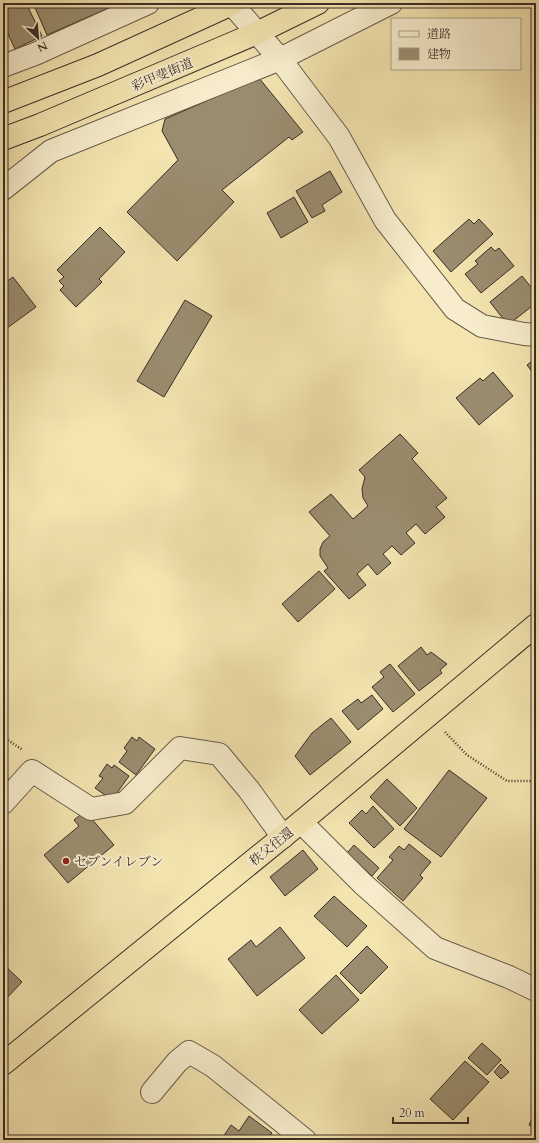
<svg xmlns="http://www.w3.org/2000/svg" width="539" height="1143" font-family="Cardo,'Noto Serif JP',serif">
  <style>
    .building { fill: #9a8d6f; stroke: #3a2e28 }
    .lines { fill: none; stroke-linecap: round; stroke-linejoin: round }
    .minor-casing { stroke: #685c4a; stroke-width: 24 }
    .highway-casing { stroke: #3a2e28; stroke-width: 24 }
    .path { stroke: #3a2e28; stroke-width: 2.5; stroke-dasharray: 1 2; stroke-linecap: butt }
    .minor { stroke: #f7edcc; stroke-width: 22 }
    .highway { stroke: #f3e4b0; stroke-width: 22 }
    .poi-dot { fill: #8f2418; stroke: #f7edcc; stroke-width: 1.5 }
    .labels { text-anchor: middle; stroke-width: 4; stroke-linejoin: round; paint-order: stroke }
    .street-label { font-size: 13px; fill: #3a2e28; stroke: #f7edcc }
    .poi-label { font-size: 13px; fill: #3a2e28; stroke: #f7edcc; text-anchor: start }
  </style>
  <rect width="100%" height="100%" fill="#f3e4b0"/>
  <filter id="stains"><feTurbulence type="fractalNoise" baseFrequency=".005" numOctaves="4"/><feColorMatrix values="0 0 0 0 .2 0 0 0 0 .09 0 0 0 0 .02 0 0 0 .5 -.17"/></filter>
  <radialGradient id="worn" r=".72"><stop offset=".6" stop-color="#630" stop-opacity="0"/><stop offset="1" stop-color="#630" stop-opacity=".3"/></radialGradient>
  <g class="building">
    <polygon points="3,3 26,3 42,36 15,49 3,23"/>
    <polygon points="33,3 120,3 47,35"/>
    <polygon points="259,78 303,132 292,140 289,137 222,190 234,202 177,261 127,212 178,160 162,131 165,119"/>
    <polygon points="330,171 342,192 322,205 325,211 312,218 296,191"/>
    <polygon points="294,197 308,222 281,238 267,213"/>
    <polygon points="469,219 474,224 479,219 493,234 451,272 433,251"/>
    <polygon points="100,227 125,252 99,279 102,282 76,307 60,290 64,286 59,281 64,277 57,270"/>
    <polygon points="491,247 495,251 499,248 514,266 481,293 465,274 478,264 475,261"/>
    <polygon points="522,276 536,293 536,303 508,325 490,302"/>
    <polygon points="13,277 36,307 3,331 3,284"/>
    <polygon points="185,300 212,316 164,397 137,381"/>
    <polygon points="536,358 536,377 527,365"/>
    <polygon points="493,372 513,396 479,425 456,398 480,378 483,381"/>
    <polygon points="400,434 418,453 412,459 447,498 436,507 445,517 425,534 416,524 406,533 415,543 401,555 392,546 383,554 391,563 377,575 368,564 357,574 366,585 349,599 324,571 328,568 320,556 320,549 323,542 330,536 309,512 331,494 353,519 368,506 363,498 362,489 365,477 359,470"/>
    <polygon points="319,571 335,589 298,622 282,604"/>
    <polygon points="421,647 427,655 431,652 447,664 440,670 442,673 419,691 398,666"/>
    <polygon points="390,664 415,694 393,712 372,687 384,677 380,672"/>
    <polygon points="372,695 383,709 358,730 342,711 358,699 361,703"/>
    <polygon points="331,718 351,742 310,775 295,756 312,733"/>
    <polygon points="132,737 137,741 139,737 155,749 136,775 119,762 127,751 124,748"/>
    <polygon points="107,764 112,768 114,765 129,776 112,800 95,788 103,778 99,776"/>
    <polygon points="449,770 487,798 441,857 404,829"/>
    <polygon points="387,779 417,808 400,826 370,797"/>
    <polygon points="373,806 394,829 374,848 349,823 362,810 366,814"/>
    <polygon points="85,811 114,845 68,883 44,855 79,826 74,820"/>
    <polygon points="409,844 431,862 420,875 423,878 403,901 377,878 393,860 389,857 399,846 404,850"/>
    <polygon points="354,845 379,868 372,876 347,853"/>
    <polygon points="303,850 318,869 285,896 270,877"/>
    <polygon points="334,896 367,926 347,947 314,916"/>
    <polygon points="280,927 305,958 257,996 228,959 251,940 256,947"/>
    <polygon points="367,946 388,967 361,994 340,973"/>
    <polygon points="3,964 22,982 3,1002"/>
    <polygon points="336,975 359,1000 322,1034 299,1010"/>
    <polygon points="482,1043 501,1060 487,1075 468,1058"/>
    <polygon points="465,1061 489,1082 453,1120 430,1099"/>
    <polygon points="501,1064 509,1072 501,1079 494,1072"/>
    <polygon points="536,1109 536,1128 529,1125"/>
    <polygon points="249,1116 272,1133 267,1140 221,1140 231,1125 239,1131"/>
  </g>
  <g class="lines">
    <g class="minor-casing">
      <g id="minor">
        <polyline points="231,3 280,59 339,137 385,220 455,309 482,326 524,334 536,335"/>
        <polyline points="3,66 35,54 148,3"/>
        <polyline points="3,189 51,151 280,59 391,3"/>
        <polyline points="3,803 32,771 91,809 125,803 180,748 219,754 249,790 283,837"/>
        <polyline points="301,822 363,884 435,948 509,977 536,990"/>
        <polyline points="152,1092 177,1062 189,1052 213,1066 305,1140"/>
      </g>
    </g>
    <g class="highway-casing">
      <g id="highway">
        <polyline points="3,102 98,65 234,3"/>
        <polyline points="3,139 40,125 257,33 318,3"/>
        <polyline points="3,1064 301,822 536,625"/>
      </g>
    </g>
    <g class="path">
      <polyline points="445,732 467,755 507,781 536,781"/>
      <polyline points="3,737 23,750"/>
    </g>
    <use href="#minor" class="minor"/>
    <use href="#highway" class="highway"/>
  </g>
  <circle class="poi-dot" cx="66" cy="861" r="4"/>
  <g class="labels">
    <g class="street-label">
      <text transform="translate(162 74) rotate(-23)" y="5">彩甲斐街道</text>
      <text transform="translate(271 846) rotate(-39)" y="5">秩父往還</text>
    </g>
    <g class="poi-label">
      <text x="74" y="866">セブンイレブン</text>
    </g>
  </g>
  <rect width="539" height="1143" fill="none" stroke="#f3e4b0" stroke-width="16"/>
  <rect x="4" y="4" width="531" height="1135" fill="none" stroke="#3a2e28" stroke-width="2"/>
  <rect x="8" y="8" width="523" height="1127" fill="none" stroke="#3a2e28"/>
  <rect x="391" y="18" width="130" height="52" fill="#f7edcc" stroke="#aba18a"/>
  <rect x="399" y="31" width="20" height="6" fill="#f7edcc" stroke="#aba18a"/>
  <text x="427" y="38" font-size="12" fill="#3a2e28">道路</text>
  <rect x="399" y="48" width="20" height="12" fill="#9a8d6f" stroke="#aba18a"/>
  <text x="427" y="58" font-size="12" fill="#3a2e28">建物</text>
  <g transform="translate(38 38) rotate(154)" stroke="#f7edcc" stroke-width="3" paint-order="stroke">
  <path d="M0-3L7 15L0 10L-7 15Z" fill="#3a2e28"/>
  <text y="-6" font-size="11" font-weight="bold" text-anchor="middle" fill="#3a2e28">N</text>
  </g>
  <path d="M393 1117v6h75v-6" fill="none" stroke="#3a2e28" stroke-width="2"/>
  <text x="399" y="1117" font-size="12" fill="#3a2e28" stroke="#f7edcc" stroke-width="3" paint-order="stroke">20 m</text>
  <rect width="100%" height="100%" filter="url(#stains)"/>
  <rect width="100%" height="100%" fill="url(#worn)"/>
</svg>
